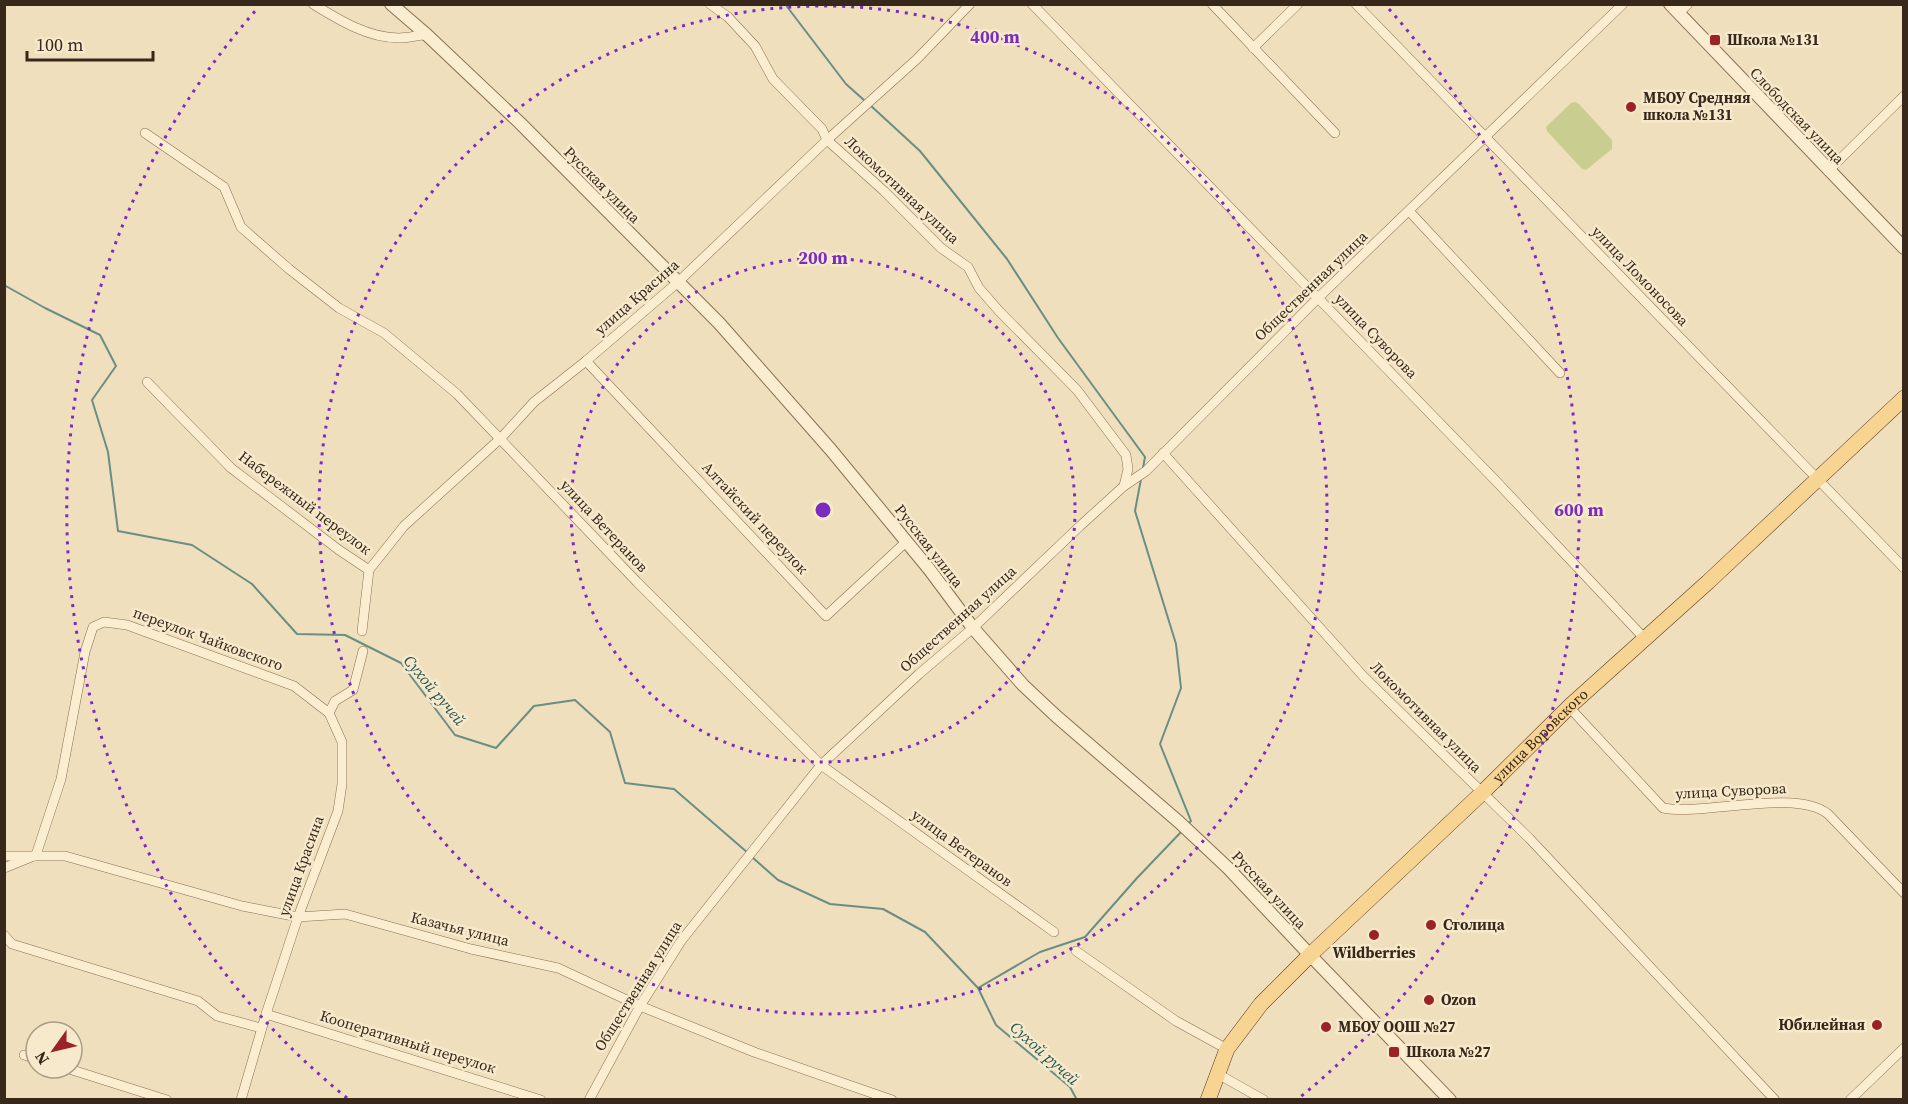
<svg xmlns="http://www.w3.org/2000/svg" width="1908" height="1104" font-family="'Source Serif 4',serif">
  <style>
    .green { fill: #c9ce90 }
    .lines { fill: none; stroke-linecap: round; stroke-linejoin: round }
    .stream { stroke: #688f84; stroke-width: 2 }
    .minor-casing { stroke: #896f55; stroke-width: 10 }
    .tertiary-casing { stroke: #896f55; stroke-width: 14 }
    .primary-casing { stroke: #563d2a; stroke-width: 16 }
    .minor { stroke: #fbedd0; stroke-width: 9 }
    .tertiary { stroke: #fbedd0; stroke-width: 12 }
    .primary { stroke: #f7d491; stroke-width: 15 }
    .ring { fill: none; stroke: #7b2cbf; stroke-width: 3; stroke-dasharray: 3 6 }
    .poi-dot { fill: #9b2226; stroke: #f7eacc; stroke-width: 2 }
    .labels { text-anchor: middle; stroke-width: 5; stroke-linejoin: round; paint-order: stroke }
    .poi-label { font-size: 15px; font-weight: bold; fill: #37281b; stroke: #f7eacc; text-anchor: start }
    .street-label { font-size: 15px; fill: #37281b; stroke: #f7eacc }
    .water-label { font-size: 16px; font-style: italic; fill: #295854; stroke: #f7eacc }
    .centre { fill: #7b2cbf; stroke: #f7eacc; stroke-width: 3 }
    .ring-label { font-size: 18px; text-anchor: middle; font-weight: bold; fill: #7b2cbf; stroke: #f7eacc; stroke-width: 5; stroke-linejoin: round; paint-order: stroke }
  </style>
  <rect width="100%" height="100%" fill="#f0dfbd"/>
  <polygon class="green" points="1575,102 1579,104 1612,140 1612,149 1586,170 1582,169 1547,131 1546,127 1571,103"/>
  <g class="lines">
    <g class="stream">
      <polyline points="785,4 846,84 865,101"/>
      <polyline points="870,105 920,151 1007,259 1058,338 1145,457 1143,468"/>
      <polyline points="4,285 45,308 100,335 116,366 92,400 108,452 118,531 192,545 252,584 297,634 345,635 401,663 455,735 496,748 534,706 575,700 610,732 625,783 674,789 748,853"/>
      <polyline points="1141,479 1135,511 1176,644 1181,688 1160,744 1191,821 1188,824"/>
      <polyline points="752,857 778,880 830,904 883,909 925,932 978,988 996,1025 1070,1087 1077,1100"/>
      <polyline points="978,988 1040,952 1085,937 1137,878 1182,831"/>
    </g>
    <g class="minor-casing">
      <g id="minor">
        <path d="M313,4C339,20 368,38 399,38C408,38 418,35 427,35"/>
        <polyline points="710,4 728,17 755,46 773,79 822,129 827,140 884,191 941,248 968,267 979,288 999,311 1077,390 1126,455 1128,469 1124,486"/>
        <polyline points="1032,4 1495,480 1645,639"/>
        <polyline points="1212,4 1335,133"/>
        <polyline points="1356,4 1904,568"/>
        <polyline points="1679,13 1688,4"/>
        <polyline points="1253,48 1298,4"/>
        <polyline points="145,133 224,187 241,227 289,269 339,308 384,333 457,394 637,582 821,765 1054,932"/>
        <polyline points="1828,171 1904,96"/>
        <polyline points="1409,211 1560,373"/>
        <polyline points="586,361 826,616 907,541"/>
        <polyline points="147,382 231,468 339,550 369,570"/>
        <polyline points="1163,453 1364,677 1530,839 1775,1100"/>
        <polyline points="362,631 369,570 404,526 501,438 534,402 586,361 677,283 827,140 917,59 970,4"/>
        <path d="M1569,707L1663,808C1704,816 1796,788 1828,814L1904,893"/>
        <polyline points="4,856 65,856 242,906 298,917 345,914 471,949 558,968 640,1006 754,1052 892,1100"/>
        <polyline points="4,868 36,855 61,779 85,652 93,627 104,622 127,625 294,686 329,713"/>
        <polyline points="4,935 12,944 198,1001 217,1016 261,1028"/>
        <polyline points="1076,951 1176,1021 1227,1049"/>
        <polyline points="266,1014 541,1100"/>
        <polyline points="24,1055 36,1059"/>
        <polyline points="66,1068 167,1100"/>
        <polyline points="1218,1074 1264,1100"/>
        <polyline points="241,1100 266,1014 298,917 338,811 342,784 342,742 329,713 335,701 353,690 363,651"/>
        <polyline points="589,1100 640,1006 681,941 821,765 919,674 973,628 1080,526 1124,486 1146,471 1318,298 1623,4"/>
        <polyline points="1850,1100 1904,1048"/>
      </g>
    </g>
    <g class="tertiary-casing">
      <g id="tertiary">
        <polyline points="391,4 427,35 520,123 719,323 831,450 929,569 973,628 1023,685 1056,716 1179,822 1228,868 1310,955 1450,1100"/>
        <polyline points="1670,4 1904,248"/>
      </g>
    </g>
    <g class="primary-casing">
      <g id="primary">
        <path id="s1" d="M1208,1100L1227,1049L1261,1004L1310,955L1482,793L1571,705L1708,582L1904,398"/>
      </g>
    </g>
    <use href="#minor" class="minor"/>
    <use href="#tertiary" class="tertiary"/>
    <use href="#primary" class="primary"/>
  </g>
  <g class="ring">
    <circle cx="823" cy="510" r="252"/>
    <circle cx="823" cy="510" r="504"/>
    <path d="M347 1098A756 756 0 0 1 257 9M1389 9A756 756 0 0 1 1299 1098"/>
  </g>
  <g class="poi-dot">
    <rect x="1709" y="34" width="12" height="12" rx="3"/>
    <circle cx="1631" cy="107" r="6"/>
    <circle cx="1431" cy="925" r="6"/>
    <circle cx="1374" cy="935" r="6"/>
    <circle cx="1429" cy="1000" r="6"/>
    <circle cx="1877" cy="1025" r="6"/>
    <circle cx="1326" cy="1027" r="6"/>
    <rect x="1388" y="1046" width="12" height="12" rx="3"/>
  </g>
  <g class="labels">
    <g class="poi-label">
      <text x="1727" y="45">Школа №131</text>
      <text x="1643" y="103">МБОУ Средняя<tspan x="1643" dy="17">школа №131</tspan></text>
      <text x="1443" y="930">Столица</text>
      <text x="1374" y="958" text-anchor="middle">Wildberries</text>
      <text x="1441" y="1005">Ozon</text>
      <text x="1865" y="1030" text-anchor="end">Юбилейная</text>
      <text x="1338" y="1032">МБОУ ООШ №27</text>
      <text x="1406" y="1057">Школа №27</text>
    </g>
    <g class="street-label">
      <text transform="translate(1797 116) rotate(46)" y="5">Слободская улица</text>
      <text transform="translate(602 185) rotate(45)" y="5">Русская улица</text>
      <text transform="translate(902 190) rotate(43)" y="5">Локомотивная улица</text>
      <text transform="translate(1640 276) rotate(46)" y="5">улица Ломоносова</text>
      <text transform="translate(1311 286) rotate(-44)" y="5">Общественная улица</text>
      <text transform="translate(637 297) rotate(-41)" y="5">улица Красина</text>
      <text transform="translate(1376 336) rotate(46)" y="5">улица Суворова</text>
      <text transform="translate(305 503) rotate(37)" y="5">Набережный переулок</text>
      <text transform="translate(755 518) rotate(47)" y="5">Алтайский переулок</text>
      <text transform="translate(604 526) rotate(47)" y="5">улица Ветеранов</text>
      <text transform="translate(929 546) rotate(52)" y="5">Русская улица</text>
      <text transform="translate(958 619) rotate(-42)" y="5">Общественная улица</text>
      <text transform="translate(208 639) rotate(20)" y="5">переулок Чайковского</text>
      <text transform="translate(1426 717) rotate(45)" y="5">Локомотивная улица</text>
      <text dy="5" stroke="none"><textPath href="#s1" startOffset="498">улица Воровского</textPath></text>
      <text transform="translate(1731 791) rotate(-3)" y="5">улица Суворова</text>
      <text transform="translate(962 848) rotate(36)" y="5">улица Ветеранов</text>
      <text transform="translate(301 866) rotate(-70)" y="5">улица Красина</text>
      <text transform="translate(1269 890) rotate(47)" y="5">Русская улица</text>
      <text transform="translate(460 929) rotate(14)" y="5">Казачья улица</text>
      <text transform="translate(638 986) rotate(-58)" y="5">Общественная улица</text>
      <text transform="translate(408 1042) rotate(17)" y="5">Кооперативный переулок</text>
    </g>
    <g class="water-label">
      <text transform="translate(435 690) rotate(50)" y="6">Сухой ручей</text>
      <text transform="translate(1045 1053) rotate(42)" y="6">Сухой ручей</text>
    </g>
  </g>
  <circle cx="823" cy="510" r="9" class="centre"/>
  <g class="ring-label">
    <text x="995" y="43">400 m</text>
    <text x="823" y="264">200 m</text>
    <text x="1579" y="516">600 m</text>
  </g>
  <rect width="1908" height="1104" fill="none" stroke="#37281b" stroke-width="12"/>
  <g transform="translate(54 1050) rotate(236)"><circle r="28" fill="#f7eacc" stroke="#aa9c85" stroke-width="1.5"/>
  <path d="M0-4.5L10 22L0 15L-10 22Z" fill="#9b2226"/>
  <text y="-9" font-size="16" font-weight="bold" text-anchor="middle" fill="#37281b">N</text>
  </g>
  <path d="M27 51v9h126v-9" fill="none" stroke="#37281b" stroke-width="3"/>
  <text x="36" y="51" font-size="18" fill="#37281b" stroke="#f7eacc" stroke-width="4.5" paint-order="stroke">100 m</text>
</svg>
